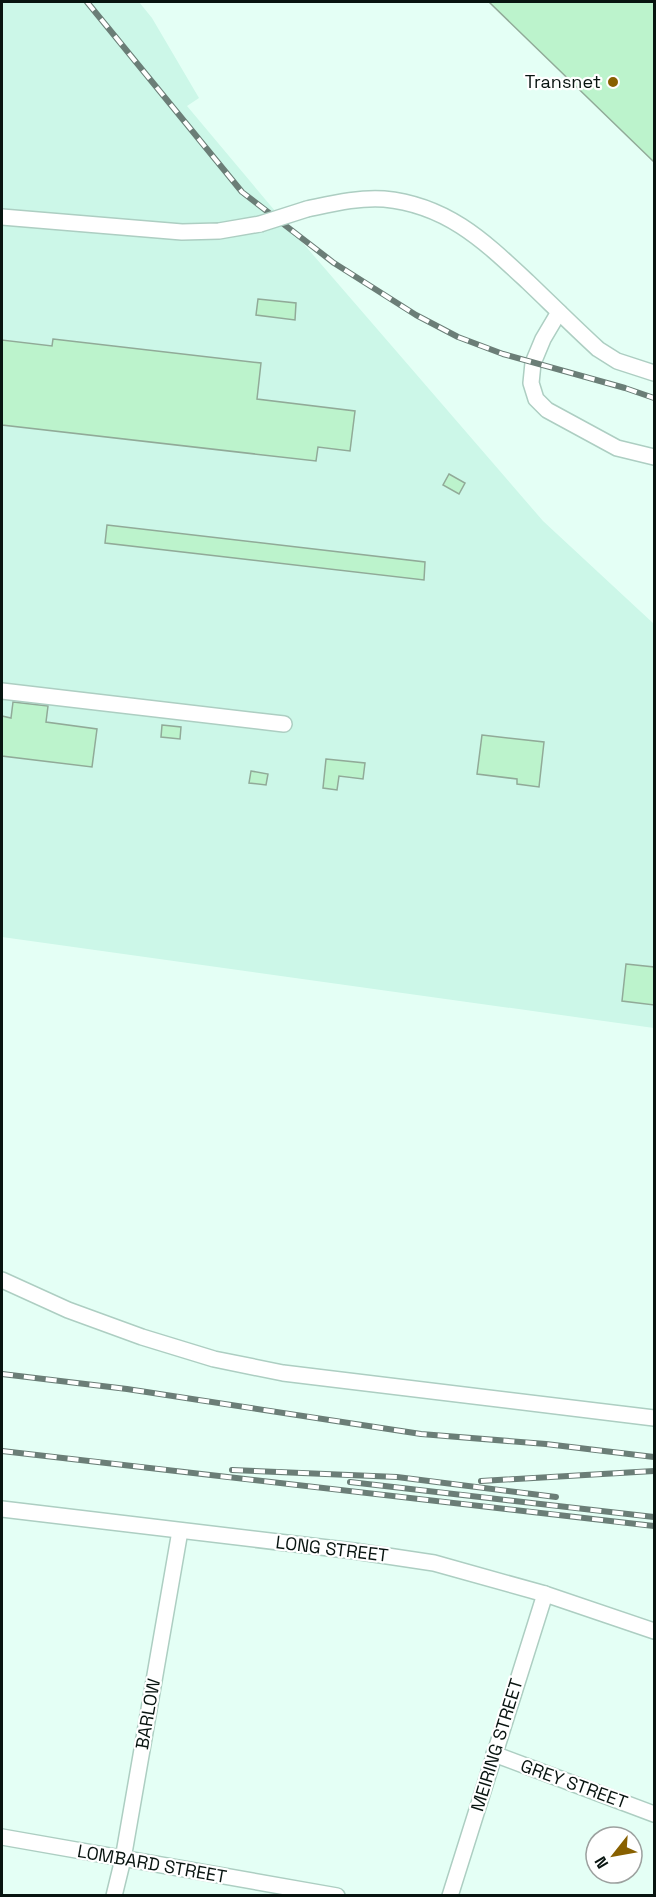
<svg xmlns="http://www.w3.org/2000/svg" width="656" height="1897" font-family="'Space Grotesk',sans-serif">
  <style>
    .built { fill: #ccf7e8 }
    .building { fill: #bcf3cc; stroke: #91aa98; stroke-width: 1.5 }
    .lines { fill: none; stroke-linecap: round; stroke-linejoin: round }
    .minor-casing { stroke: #adcec2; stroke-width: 18 }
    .minor { stroke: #fff; stroke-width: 15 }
    .rail-casing { stroke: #6b7e77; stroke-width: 6 }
    .rail { stroke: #fff; stroke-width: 4; stroke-dasharray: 11; stroke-linecap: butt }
    .minor-bridge-casing { stroke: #adcec2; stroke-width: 18; stroke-linecap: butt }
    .minor-bridge { stroke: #fff; stroke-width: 15 }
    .poi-dot { fill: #886000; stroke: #fff; stroke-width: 2 }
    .labels { text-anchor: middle; stroke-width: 4.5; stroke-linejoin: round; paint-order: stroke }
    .poi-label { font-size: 18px; fill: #081410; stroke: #fff; text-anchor: end }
    .street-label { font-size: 18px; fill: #081410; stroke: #fff }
  </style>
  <rect width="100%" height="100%" fill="#e4fff5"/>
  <polygon class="built" points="2,2 139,2 152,18 199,98 187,106 270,205 543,521 654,624 654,1028 2,937"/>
  <g class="building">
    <polygon points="489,2 654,2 654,162"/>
    <polygon points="258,299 296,303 295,320 256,315"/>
    <polygon points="53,339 261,363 257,399 355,411 350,451 318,447 316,461 2,425 2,340 52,346"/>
    <polygon points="449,474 465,483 459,494 443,485"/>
    <polygon points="107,525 425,562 424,580 105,543"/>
    <polygon points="13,702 48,706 46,722 97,729 92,767 2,756 2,716 11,718"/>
    <polygon points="162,725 181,727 180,739 161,737"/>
    <polygon points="482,735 544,742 539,787 517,784 517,779 477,774"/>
    <polygon points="326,759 365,763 363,779 339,776 337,790 323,788"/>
    <polygon points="251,771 268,774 266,785 249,783"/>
    <polygon points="626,964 654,967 654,1005 622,1001"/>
  </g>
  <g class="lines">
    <g class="minor-casing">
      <g id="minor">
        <path d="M307,209C331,204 359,197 384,199C447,205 484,241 528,282C551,304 574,327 598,349L617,361L654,373"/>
        <polyline points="2,217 182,232 219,231 260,224"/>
        <polyline points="559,312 543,339 533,363 531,383 536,399 547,410 617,448 654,457"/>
        <polyline points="2,691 284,724"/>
        <polyline points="2,1280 68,1310 142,1337 214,1359 283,1373 654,1418"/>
        <polyline points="2,1509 354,1551 434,1563 545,1594 654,1631"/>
        <polyline points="494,1754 654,1814"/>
        <polyline points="2,1837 337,1896"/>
        <polyline points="114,1896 123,1859 180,1531"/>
        <polyline points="450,1896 545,1594"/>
      </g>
    </g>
    <use href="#minor" class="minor"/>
    <g class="rail-casing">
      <g id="rail">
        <polyline points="87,2 242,192 334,263 416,315 458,337 503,354 625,388 654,398"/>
        <polyline points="2,1374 127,1389 421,1434 546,1444 654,1457"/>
        <polyline points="2,1451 654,1526"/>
        <polyline points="232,1470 397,1477 556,1497"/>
        <polyline points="481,1481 654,1471"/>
        <polyline points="350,1482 654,1517"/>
      </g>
    </g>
    <use href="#rail" class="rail"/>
    <g class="minor-bridge-casing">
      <polyline id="minor-bridge" points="260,224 307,209"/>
    </g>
    <use href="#minor-bridge" class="minor-bridge"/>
  </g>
  <circle class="poi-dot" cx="613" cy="82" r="6"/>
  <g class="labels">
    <g class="poi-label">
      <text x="601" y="88">Transnet</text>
    </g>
    <g class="street-label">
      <text transform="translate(332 1549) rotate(7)" y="6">LONG STREET</text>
      <text transform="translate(148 1714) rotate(-80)" y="6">BARLOW</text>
      <text transform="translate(497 1745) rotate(-73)" y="6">MEIRING STREET</text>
      <text transform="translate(574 1784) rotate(20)" y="6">GREY STREET</text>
      <text transform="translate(152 1864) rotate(10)" y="6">LOMBARD STREET</text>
    </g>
  </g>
  <rect width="656" height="1897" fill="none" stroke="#081410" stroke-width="6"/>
  <g transform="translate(614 1855) rotate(239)"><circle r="28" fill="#ffffff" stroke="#9ca19f" stroke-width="1.5"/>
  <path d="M0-4.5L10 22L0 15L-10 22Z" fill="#886000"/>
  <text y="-9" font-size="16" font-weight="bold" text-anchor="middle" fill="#081410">N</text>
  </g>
</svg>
